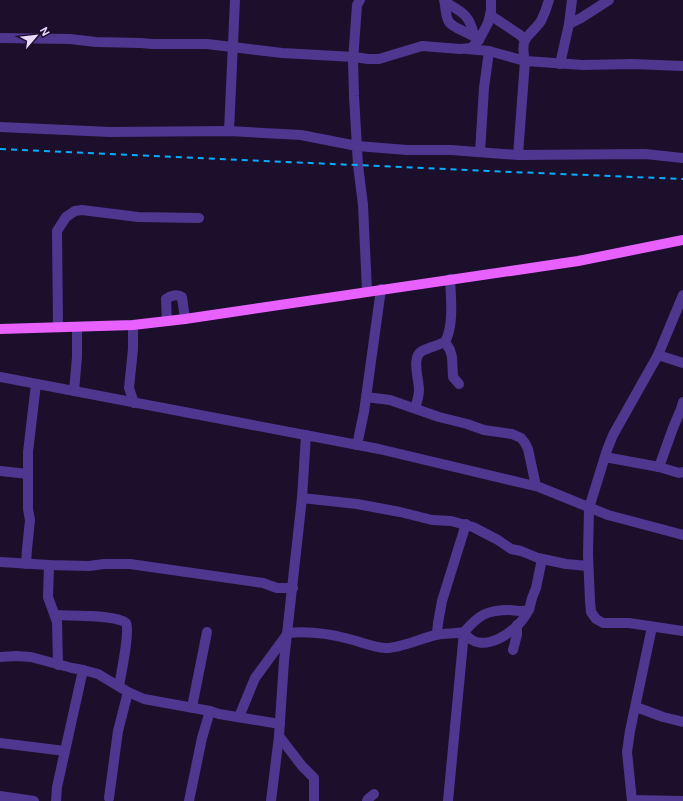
<svg xmlns="http://www.w3.org/2000/svg" width="683" height="801" font-family="'DM Sans',sans-serif">
  <style>
    .lines { fill: none; stroke-linecap: round; stroke-linejoin: round }
    .minor { stroke: #4e378f; stroke-width: 10 }
    .major { stroke: #e861ff; stroke-width: 10 }
    .rail { stroke: #06adff; stroke-width: 2; stroke-dasharray: 6 5; stroke-linecap: butt }
  </style>
  <rect width="100%" height="100%" fill="#1b0f2c"/>
  <g class="lines">
    <g class="minor">
      <polyline points="360,0 357,5 353,61 354,96 358,165 363,205 367,291"/>
      <path d="M444,0C446,7 445,16 449,22C454,29 471,33 479,40"/>
      <path d="M445,2C462,12 469,14 474,35"/>
      <polyline points="490,15 520,35 525,40"/>
      <polyline points="569,24 581,18 609,0"/>
      <polyline points="0,38 70,39 96,42 141,43 152,44 207,44 282,53 354,57 368,59 379,59 422,46 460,49 471,48 479,40 488,23 491,11 491,0"/>
      <polyline points="467,49 489,51 525,61 540,62 583,65 632,64 683,66"/>
      <polyline points="560,64 569,24 572,0"/>
      <polyline points="0,127 110,132 229,131 301,135 357,146 407,150 451,150 518,155 645,154 683,158"/>
      <polyline points="229,131 235,0"/>
      <polyline points="480,152 484,88 489,51"/>
      <path d="M518,155L525,61C523,53 522,42 528,36C532,31 537,27 541,21C544,15 547,7 549,0"/>
      <polyline points="683,295 658,355 613,435 607,450 589,508 588,555 590,601 591,612 596,619 603,623 629,623 683,631"/>
      <path d="M167,321L166,299C171,295 177,294 182,297L185,319"/>
      <polyline points="133,325 133,349 129,388 134,403"/>
      <polyline points="58,327 57,231 66,217 75,211 82,210 138,217 199,218"/>
      <polyline points="445,342 450,350 452,357 453,377 459,384"/>
      <polyline points="658,355 683,363"/>
      <polyline points="0,377 379,449 539,487 608,515 683,535"/>
      <polyline points="74,391 77,357 77,327"/>
      <polyline points="366,397 390,400 439,417 467,424 484,430 512,434 521,438 525,443 528,449 536,486"/>
      <path d="M415,408C417,402 419,396 419,390C419,379 411,357 422,351C427,348 439,345 445,342C454,326 451,298 450,279"/>
      <polyline points="357,445 364,412 381,289"/>
      <polyline points="605,457 659,467 679,473 683,472"/>
      <polyline points="659,467 673,428 681,409 683,402"/>
      <polyline points="0,471 28,474"/>
      <polyline points="302,498 357,504 400,512 432,520 451,521 473,527 498,540 511,549 521,551 538,558 566,564 588,566"/>
      <polyline points="0,562 49,565 89,566 104,564 130,564 263,583 277,588 293,588"/>
      <polyline points="26,564 27,549 30,520 28,509 28,452 36,384"/>
      <polyline points="49,565 48,597 57,622 58,665"/>
      <path d="M55,615C71,616 115,614 126,623C130,632 121,674 119,686"/>
      <path d="M464,632C480,658 519,631 528,611"/>
      <polyline points="437,634 438,623 442,601 466,524"/>
      <polyline points="513,650 517,635 517,625"/>
      <polyline points="0,657 16,656 31,657 72,668 83,670 98,674 128,692 144,699 210,711 202,738 189,801"/>
      <polyline points="192,707 207,632"/>
      <polyline points="636,707 663,717 683,722"/>
      <polyline points="210,711 219,714 280,724"/>
      <path d="M239,717L255,678L288,633C309,631 330,634 349,639C361,642 373,647 385,648C399,649 421,638 436,635C445,633 454,634 464,632C479,615 486,610 510,610C516,611 523,612 529,610L532,598L536,588L542,559"/>
      <polyline points="279,736 302,766 314,778 314,801"/>
      <polyline points="0,743 65,751"/>
      <polyline points="0,796 34,801"/>
      <polyline points="109,798 118,731 128,692"/>
      <polyline points="632,800 683,801"/>
      <polyline points="56,801 57,787 83,670"/>
      <polyline points="271,801 279,736 284,661 302,498 306,435"/>
      <polyline points="367,801 368,799 374,794"/>
      <polyline points="448,801 464,632"/>
      <polyline points="632,801 627,752 630,731 652,627"/>
    </g>
    <polyline class="major" points="0,329 133,325 185,319 578,261 683,240"/>
    <polyline class="rail" points="0,149 488,171 683,179"/>
  </g>
  <g transform="translate(36 36) rotate(62)" stroke="#1b0f2c" stroke-width="3" paint-order="stroke">
  <path d="M0-3L7 15L0 10L-7 15Z" fill="#e7daff"/>
  <text y="-6" font-size="11" font-weight="bold" text-anchor="middle" fill="#e7daff">N</text>
  </g>
</svg>
